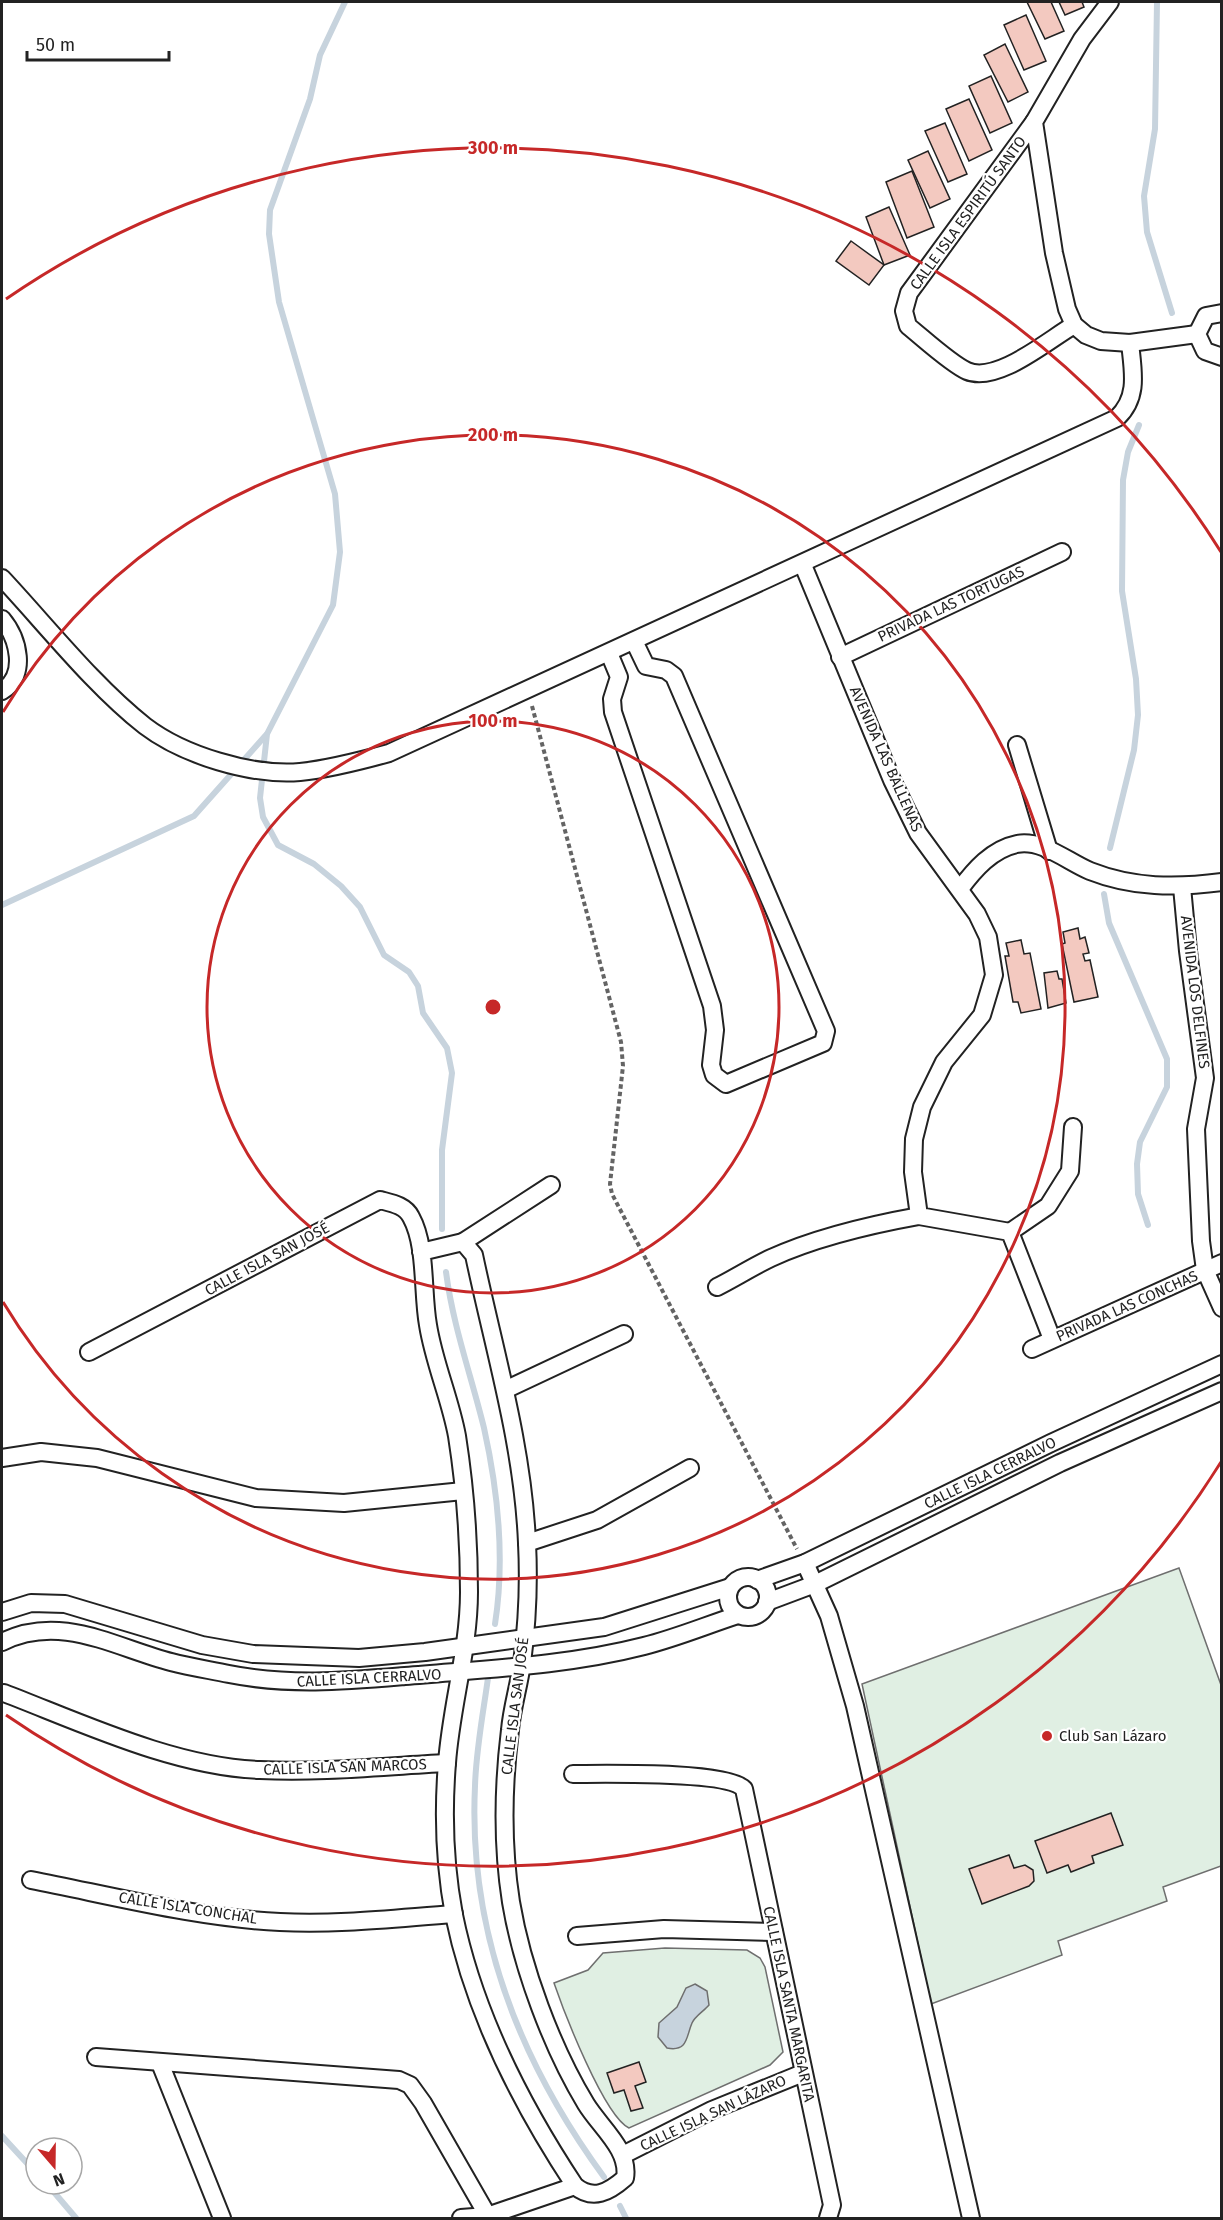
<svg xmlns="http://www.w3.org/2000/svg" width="1223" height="2220" font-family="'Fira Sans',sans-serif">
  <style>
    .green { fill: #e0efe3; stroke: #6f6f6f; stroke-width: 1.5 }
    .water { fill: #c7d3dd; stroke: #6f6f6f; stroke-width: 1.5 }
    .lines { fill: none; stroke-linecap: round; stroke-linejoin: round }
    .stream { stroke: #c7d3dd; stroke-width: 6 }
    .building { fill: #f3c9c0; stroke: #222; stroke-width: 1.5 }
    .minor-casing { stroke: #222; stroke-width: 20 }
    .path { stroke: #646464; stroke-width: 4; stroke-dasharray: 4.5 3; stroke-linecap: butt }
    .minor { stroke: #fff; stroke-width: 16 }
    .ring { fill: none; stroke: #c62828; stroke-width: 3 }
    .poi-dot { fill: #c62828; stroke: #fff; stroke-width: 2 }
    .labels { text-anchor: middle; stroke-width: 4.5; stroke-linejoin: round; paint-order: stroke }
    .street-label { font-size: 15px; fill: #222; stroke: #fff }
    .poi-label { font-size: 15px; fill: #222; stroke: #fff; text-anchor: start }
    .centre { fill: #c62828; stroke: #fff; stroke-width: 3 }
    .ring-label { font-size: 18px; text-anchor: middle; font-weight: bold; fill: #c62828; stroke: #fff; stroke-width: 4.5; stroke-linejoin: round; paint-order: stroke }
  </style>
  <rect width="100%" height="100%" fill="#fff"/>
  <g class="green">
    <polygon points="1179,1568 1221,1685 1221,1866 1163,1887 1167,1901 1058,1941 1062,1955 931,2004 862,1684"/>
    <path d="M665,1948L747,1950L760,1958L765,1967L783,2052L770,2065L629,2128C604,2116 564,2012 554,1983L588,1970L603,1953Z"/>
  </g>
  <path class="water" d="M695,1984L707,1991L709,2005C704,2011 695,2016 692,2023C686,2037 688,2052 667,2048L658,2037L659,2023L677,2007L686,1988Z"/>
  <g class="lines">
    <g class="stream">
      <polyline points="345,2 320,55 310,99 270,210 269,234 279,302 335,494 340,552 333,605 267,734 260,798 263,817 278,845 314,864 341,886 360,907 384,955 409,972 418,986 423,1013 447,1048 452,1073 442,1150 442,1229"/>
      <polyline points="1157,2 1155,129 1144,196 1147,232 1172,313"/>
      <polyline points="1110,848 1134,750 1138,715 1136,679 1122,591 1123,480 1128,452 1139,425"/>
      <polyline points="1104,894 1109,923 1167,1059 1167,1087 1140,1142 1137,1164 1138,1194 1148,1225"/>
      <polyline points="2,905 194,816 266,735"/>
      <path d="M446,1272C453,1326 471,1375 484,1428C498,1491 505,1560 495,1624"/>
      <path d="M488,1678C483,1714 476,1750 475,1786C468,1932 519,2061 604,2177"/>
      <polyline points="2,2136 36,2173"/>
      <polyline points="47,2184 76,2218"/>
      <polyline points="620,2206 626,2218"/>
    </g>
  </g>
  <g class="building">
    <polygon points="1027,2 1051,2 1064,31 1045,39"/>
    <polygon points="1059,2 1082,2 1084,7 1065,15"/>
    <polygon points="1026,15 1046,61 1024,70 1004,25"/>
    <polygon points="1005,44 1028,92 1008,102 984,55"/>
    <polygon points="991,76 1012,123 990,133 969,86"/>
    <polygon points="969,99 992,150 969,161 946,109"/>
    <polygon points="945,123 967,174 948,182 925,131"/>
    <polygon points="928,151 950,199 930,208 908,160"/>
    <polygon points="912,171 934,227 907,238 886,182"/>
    <polygon points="889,207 910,255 884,265 866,217"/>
    <polygon points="851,241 884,265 869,285 836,261"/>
    <polygon points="1078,928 1080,939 1085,937 1089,953 1083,954 1085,961 1090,960 1098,997 1074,1002 1062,944 1065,943 1063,932"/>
    <polygon points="1021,940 1024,954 1030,953 1041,1009 1021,1013 1018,1002 1013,1002 1005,956 1009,956 1006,943"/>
    <polygon points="1057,971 1059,979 1062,979 1066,1003 1048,1008 1044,973"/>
    <polygon points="1111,1813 1123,1845 1092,1856 1094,1863 1071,1872 1068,1865 1047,1873 1035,1841"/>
    <polygon points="1009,1855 1014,1868 1025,1865 1033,1870 1034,1881 1029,1886 982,1904 969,1869"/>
    <polygon points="639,2062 646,2082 635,2086 643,2108 631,2111 624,2090 614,2093 607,2073"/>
  </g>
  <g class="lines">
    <g class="minor-casing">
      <g id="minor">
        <polyline points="1110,2 1082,39 1034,122 1054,253 1067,309 1074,325 1086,335 1101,341 1130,343 1197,334"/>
        <path d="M1034,122L909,293L904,311L908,326C923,338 951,364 967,371C997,384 1048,340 1074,325"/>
        <polyline points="1222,313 1206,316 1197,334 1205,351 1222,357"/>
        <polyline points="803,565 892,780 918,833 977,914 988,937 994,975 982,1015 944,1062 922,1107 914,1139 913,1172 919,1216 1010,1232 1052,1339"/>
        <path d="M2,578C46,625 94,686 145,726C183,755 251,776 300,772C330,769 360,761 389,753L1117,418C1139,397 1133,372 1130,343"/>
        <path d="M2,619C18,638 28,675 2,691"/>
        <polyline points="609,653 619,677 612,699 613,712 712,1006 715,1030 711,1065 714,1075 726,1084 823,1043 826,1031 674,676 666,670 646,666 634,641"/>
        <polyline points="840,657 1062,552"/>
        <polyline points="1017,745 1049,851"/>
        <polyline points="1182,887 1188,951 1205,1078 1196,1129 1201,1241 1205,1270 1222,1308"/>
        <path d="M960,889C974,870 992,849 1017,844C1042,839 1068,862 1090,871C1133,888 1176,888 1222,882"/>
        <polyline points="1010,1232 1048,1206 1070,1171 1073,1127"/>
        <polyline points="463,1242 551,1185"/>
        <path d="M717,1287C735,1278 752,1267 771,1258C817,1237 869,1225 919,1216"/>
        <polyline points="1032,1349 1222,1263"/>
        <path d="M89,1352L380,1200C391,1203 405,1205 411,1217C427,1246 422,1292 428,1325C434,1363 450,1398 457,1436C465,1487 469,1541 469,1592C469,1650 451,1706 447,1763C443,1812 445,1867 454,1915C474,2013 520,2103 575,2186C593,2201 609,2192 625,2178C630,2150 600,2127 586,2104C552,2048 522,1968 511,1902C502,1845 503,1787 510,1730C512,1707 519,1686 522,1663C527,1625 529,1582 527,1543C523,1445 494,1350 474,1255L463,1242L421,1252"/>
        <polyline points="507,1389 624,1334"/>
        <polyline points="2,1458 41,1452 97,1458 256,1498 344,1503 463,1491"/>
        <polyline points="527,1543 597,1520 690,1468"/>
        <polyline points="805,1563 829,1616 855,1706 971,2218"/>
        <circle cx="748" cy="1597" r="20"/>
        <polyline points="757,1580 805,1563 1051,1443 1222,1364"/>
        <polyline points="767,1602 815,1584 1060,1463 1222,1391"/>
        <polyline points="2,1612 31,1603 65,1604 202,1645 253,1654 359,1658 425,1652 604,1627 730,1587"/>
        <path d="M2,1642C60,1613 114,1647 171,1662C190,1667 210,1670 229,1674C289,1686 345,1681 405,1676C484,1669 566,1666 644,1646C676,1638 707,1625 738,1615"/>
        <path d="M4,1693C82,1723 175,1767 260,1770C322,1773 385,1766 447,1763"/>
        <path d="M573,1774C604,1774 728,1771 744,1789L832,2205L828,2218"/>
        <path d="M31,1880C113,1896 197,1918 280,1922C338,1925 397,1918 454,1914"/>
        <polyline points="577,1936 664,1929 774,1932"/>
        <polyline points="96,2057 399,2080 410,2085 423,2103 489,2218"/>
        <polyline points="160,2063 222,2218"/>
        <polyline points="623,2155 712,2110 803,2073"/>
        <polyline points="461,2218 487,2216 575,2186"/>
      </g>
    </g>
    <polyline class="path" points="532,706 621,1042 623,1066 610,1184 612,1194 797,1549"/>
    <use href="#minor" class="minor"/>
  </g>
  <g class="ring">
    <circle cx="493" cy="1007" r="286"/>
    <path d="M3 712A572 572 0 1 1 3 1302"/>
    <path d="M1221 1462A859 859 0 0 1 6 1715M6 299A859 859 0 0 1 1221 552"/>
  </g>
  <circle class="poi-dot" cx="1047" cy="1736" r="6"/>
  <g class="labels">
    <g class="street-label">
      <text transform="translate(968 213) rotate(-54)" y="5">CALLE ISLA ESPIRITÚ SANTO</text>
      <text transform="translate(951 604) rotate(-25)" y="5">PRIVADA LAS TORTUGAS</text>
      <text transform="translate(886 759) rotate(66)" y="5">AVENIDA LAS BALLENAS</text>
      <text transform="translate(1195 992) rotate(83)" y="5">AVENIDA LOS DELFINES</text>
      <text transform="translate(267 1259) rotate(-28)" y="5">CALLE ISLA SAN JOSÉ</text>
      <text transform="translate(1127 1306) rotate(-24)" y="5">PRIVADA LAS CONCHAS</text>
      <text transform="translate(990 1473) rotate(-26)" y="5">CALLE ISLA CERRALVO</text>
      <text transform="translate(369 1678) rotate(-3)" y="5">CALLE ISLA CERRALVO</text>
      <text transform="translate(515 1706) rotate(-83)" y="5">CALLE ISLA SAN JOSÉ</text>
      <text transform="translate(345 1767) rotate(-2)" y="5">CALLE ISLA SAN MARCOS</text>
      <text transform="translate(188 1908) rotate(9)" y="5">CALLE ISLA CONCHAL</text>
      <text transform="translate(789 2004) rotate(78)" y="5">CALLE ISLA SANTA MARGARITA</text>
      <text transform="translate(713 2113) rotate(-25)" y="5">CALLE ISLA SAN LÁZARO</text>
    </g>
    <g class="poi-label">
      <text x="1059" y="1741">Club San Lázaro</text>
    </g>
  </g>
  <circle cx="493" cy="1007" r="9" class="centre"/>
  <g class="ring-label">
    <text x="493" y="154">300 m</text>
    <text x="493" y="441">200 m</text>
    <text x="493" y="727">100 m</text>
  </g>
  <rect width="1223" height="2220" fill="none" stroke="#222222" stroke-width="6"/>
  <g transform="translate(54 2166) rotate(160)"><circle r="28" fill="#ffffff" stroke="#a7a7a7" stroke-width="1.5"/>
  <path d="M0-4.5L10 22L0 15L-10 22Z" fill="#c62828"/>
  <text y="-9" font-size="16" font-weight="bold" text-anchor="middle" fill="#222222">N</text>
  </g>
  <path d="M27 51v9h142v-9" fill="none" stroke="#222222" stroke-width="3"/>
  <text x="36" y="51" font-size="18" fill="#222222" stroke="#ffffff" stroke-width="4.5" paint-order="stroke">50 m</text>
</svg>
